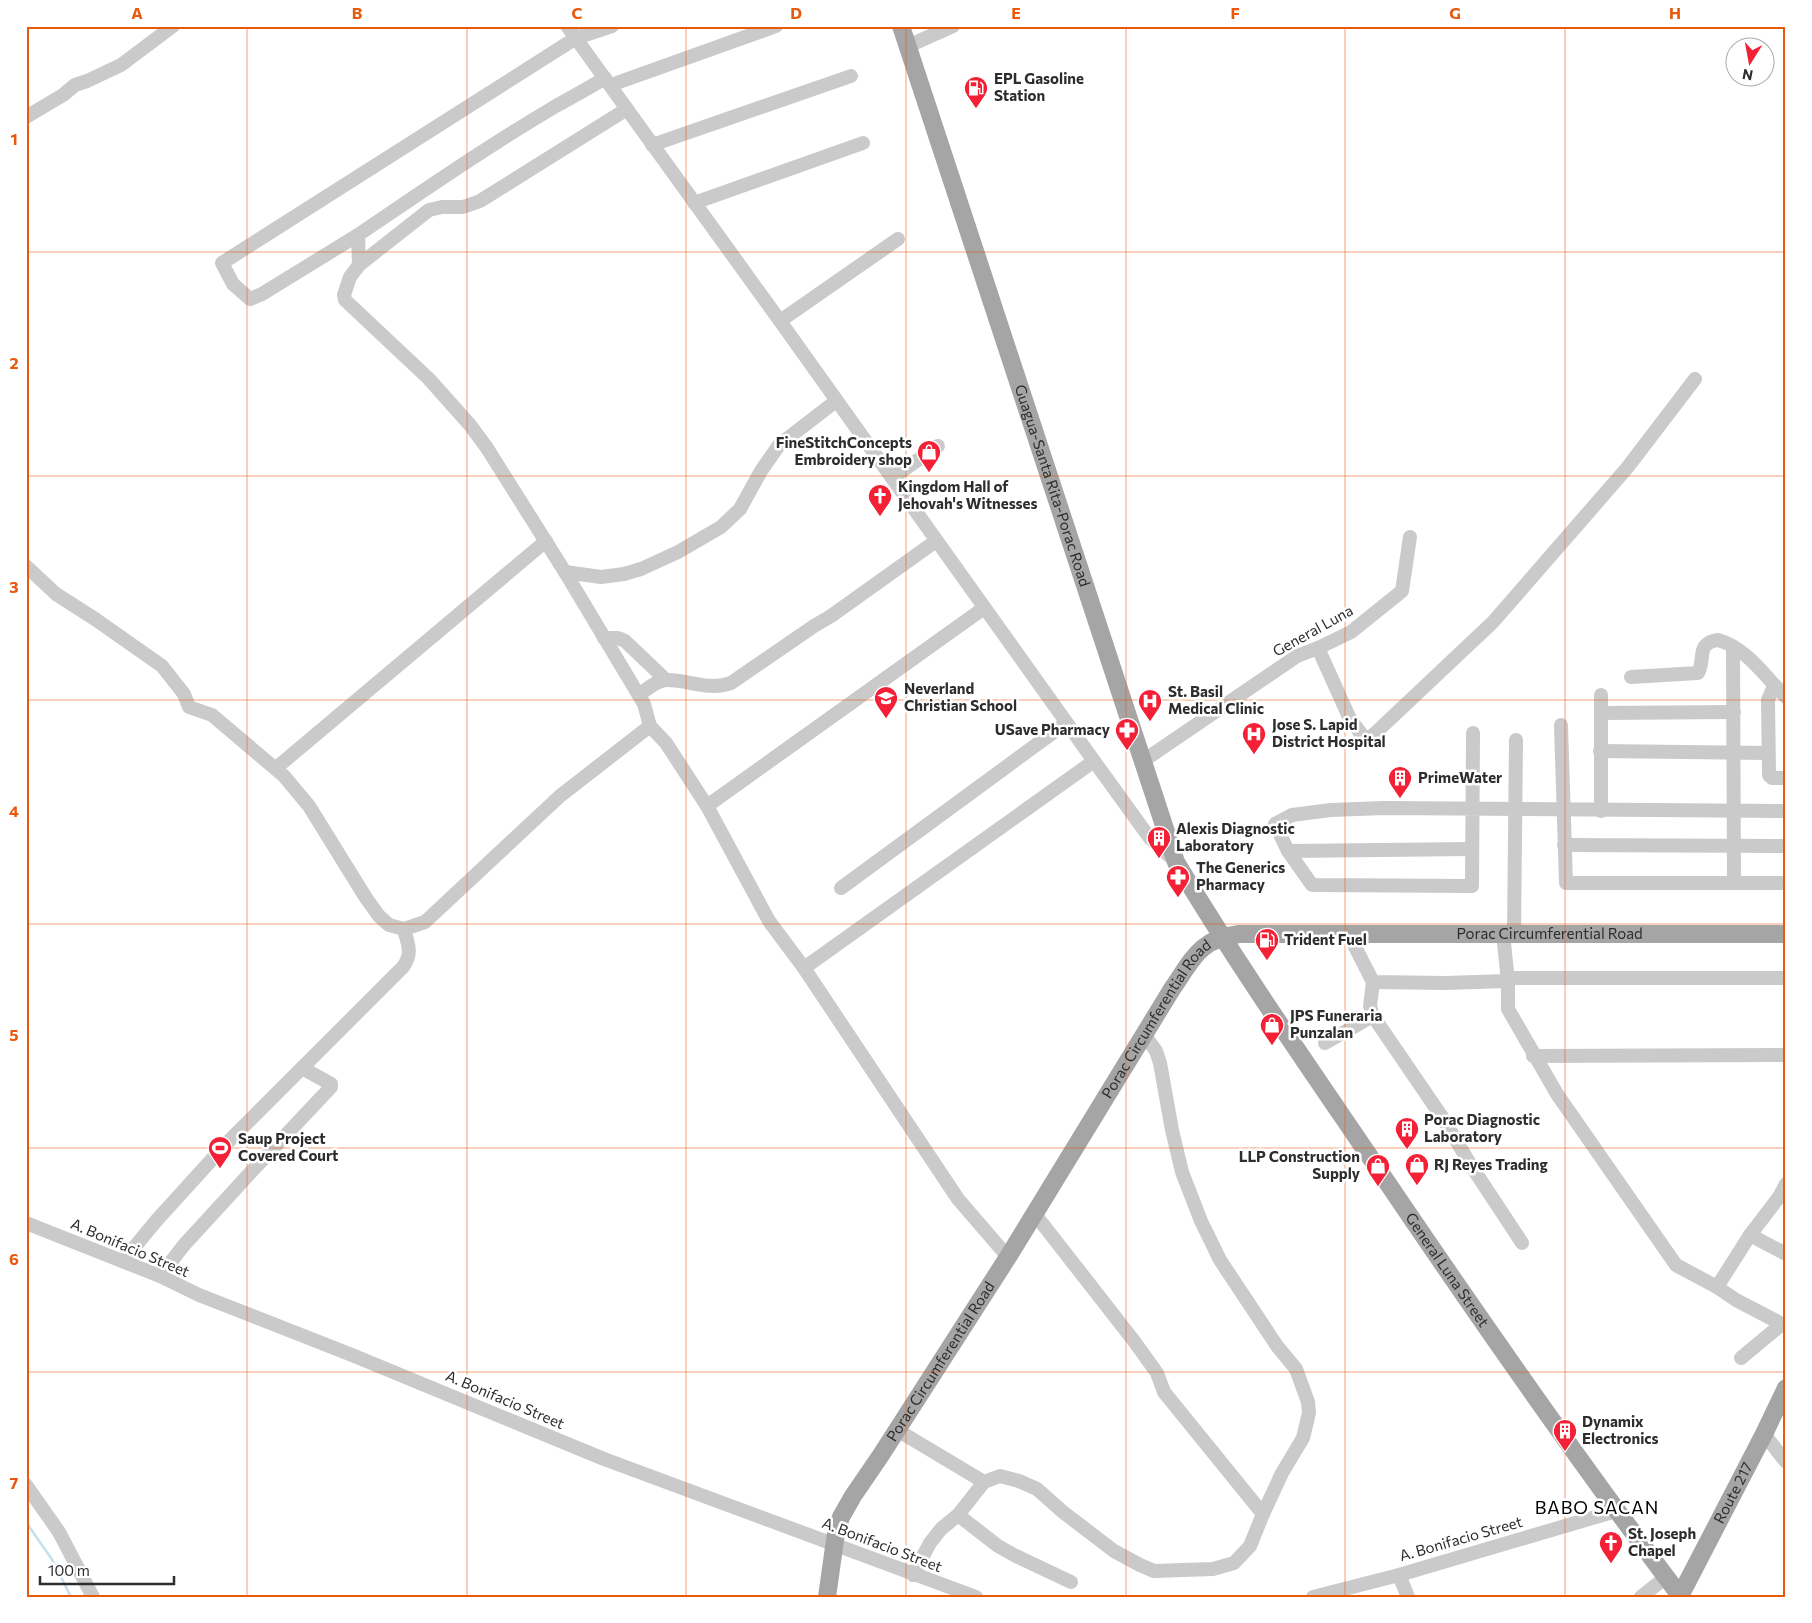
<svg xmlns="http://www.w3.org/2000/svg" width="1812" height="1623" font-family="Commissioner,sans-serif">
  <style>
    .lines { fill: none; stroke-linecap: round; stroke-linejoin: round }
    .stream { stroke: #c4dfee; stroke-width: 2.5 }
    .minor { stroke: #cacaca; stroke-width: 14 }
    .major { stroke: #a5a5a5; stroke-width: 18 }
    .grid { fill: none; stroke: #e8590c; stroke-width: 1; stroke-opacity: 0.55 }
    .labels { text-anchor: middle; stroke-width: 5; stroke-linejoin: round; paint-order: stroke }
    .poi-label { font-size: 15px; font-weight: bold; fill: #2d2d2d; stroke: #fff; text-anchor: start }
    .street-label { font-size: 15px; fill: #2d2d2d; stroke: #fff }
    .quarter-label { font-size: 18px; letter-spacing: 1px; fill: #000; stroke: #fff }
    .neatline { fill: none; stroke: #e8590c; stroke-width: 2 }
    .grid-label { font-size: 16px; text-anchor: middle; font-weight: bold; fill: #e8590c }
  </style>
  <rect width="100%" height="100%" fill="#fff"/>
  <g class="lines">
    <polyline class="stream" points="26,1522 53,1561 71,1597"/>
    <g class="minor">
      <polyline points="567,26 780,321 1094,761 1149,837 1175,861"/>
      <polyline points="908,46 953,26"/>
      <path d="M605,78C589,88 572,97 556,106C488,146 423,191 358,235L359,265L350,277L344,295L345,300L429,379L470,425L487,448L565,572L601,577L624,574L641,569L678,552L721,527L740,509L761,471L779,445L836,401"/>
      <polyline points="611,85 776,26"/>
      <polyline points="26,117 63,95 75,85 87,81 121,65 173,26"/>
      <polyline points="652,145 851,76"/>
      <polyline points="694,203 863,143"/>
      <polyline points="358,235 262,294 250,299 233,284 222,263 576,38 612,26"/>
      <polyline points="359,265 429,210 442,207 463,207 480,201 627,109"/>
      <polyline points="780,321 898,239"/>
      <polyline points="892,478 938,446"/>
      <polyline points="26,566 56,594 95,619 162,666 184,694 189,707 212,715 284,776 309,806 366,898 379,916 389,925 404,929 425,922 560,796 650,726"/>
      <polyline points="565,572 644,704 650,726 666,743 707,806"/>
      <polyline points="984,608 707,806 769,921 804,968 958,1199 1008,1257"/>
      <polyline points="604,638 618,638 625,641 666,680"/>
      <polyline points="1733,647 1734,883"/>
      <polyline points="1318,648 1350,719 1365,739 1370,738 1493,622 1627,468 1695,379"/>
      <path d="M1631,677L1698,673C1706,660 1695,643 1718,640C1747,648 1765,677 1786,697"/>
      <polyline points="1774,686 1768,700 1769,775 1772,778 1786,778"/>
      <path d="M639,695C647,689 657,680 667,680C689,680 710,691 731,683L814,626L831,616L936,541"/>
      <polyline points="1601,713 1734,712"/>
      <polyline points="1561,725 1566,883 1786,883"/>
      <path d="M1473,733C1473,784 1472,835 1472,886L1312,885L1288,851L1275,824L1292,815L1331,810L1384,808L1786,811"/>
      <polyline points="1600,751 1768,753"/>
      <polyline points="1143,761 1297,656 1318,648 1351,632 1402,591 1410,537"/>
      <polyline points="276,768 546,541"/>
      <polyline points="1601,811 1601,695"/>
      <polyline points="1564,845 1786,846"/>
      <polyline points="1288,851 1472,849"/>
      <polyline points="841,888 1066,723"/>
      <polyline points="1348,933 1373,982 1445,983 1508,981 1508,1009 1557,1094 1676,1265 1717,1287"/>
      <polyline points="1503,934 1508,981"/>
      <polyline points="1514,934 1516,740"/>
      <polyline points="804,968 1094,761"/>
      <polyline points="1508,978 1786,978"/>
      <polyline points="1373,982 1370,1006 1373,1016 1442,1117 1472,1167 1522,1243"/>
      <polyline points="1144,1034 1156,1051 1160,1063 1172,1130 1182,1172 1201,1221 1220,1260 1277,1346 1296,1369 1308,1402 1309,1413 1303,1438 1282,1473 1263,1514"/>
      <polyline points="1325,1043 1373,1016"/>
      <polyline points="1533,1056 1786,1055"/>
      <polyline points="26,1223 160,1276 199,1295 352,1355 604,1459 976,1597"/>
      <polyline points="1750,1235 1786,1254"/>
      <path d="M123,1261L156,1221L225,1145L403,967C413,953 408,945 404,929"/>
      <polyline points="160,1276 184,1245 251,1172 331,1087 331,1084 302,1068"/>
      <polyline points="1741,1358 1782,1324 1736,1300 1717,1287 1750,1235 1779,1197 1786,1184"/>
      <polyline points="897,1430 984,1482"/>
      <polyline points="1764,1434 1786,1462"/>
      <polyline points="26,1485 59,1532 93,1597"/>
      <polyline points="958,1515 998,1546 1014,1555 1071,1582"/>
      <polyline points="913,1575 930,1543 941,1529 958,1515 984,1482 1000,1476 1019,1481 1037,1489 1063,1512 1114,1551 1140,1565 1154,1571 1213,1569 1234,1563 1250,1546 1263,1514 1164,1392 1157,1373 1134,1341 1034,1213"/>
      <polyline points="1399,1575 1408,1597"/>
      <polyline points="1313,1597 1399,1575 1616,1511"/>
      <polyline points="1641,1597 1666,1577"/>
    </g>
    <g class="major">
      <path id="s1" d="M901,26L1176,862C1236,962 1302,1057 1368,1154C1469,1304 1572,1452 1681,1597"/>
      <path id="s2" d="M1680,1596L1764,1434L1786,1388"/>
      <path id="s3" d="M827,1597L836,1533L841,1517L853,1496L881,1455L1008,1257L1172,989C1193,959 1199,939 1239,934H1786"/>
    </g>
  </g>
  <path class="grid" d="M247,26V1597M467,26V1597M686,26V1597M906,26V1597M1126,26V1597M1345,26V1597M1565,26V1597M26,252H1786M26,476H1786M26,700H1786M26,924H1786M26,1148H1786M26,1372H1786"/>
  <defs>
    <g id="fuel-pin" transform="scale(1.25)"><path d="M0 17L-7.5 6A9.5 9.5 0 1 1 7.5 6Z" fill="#f32036" stroke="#fff"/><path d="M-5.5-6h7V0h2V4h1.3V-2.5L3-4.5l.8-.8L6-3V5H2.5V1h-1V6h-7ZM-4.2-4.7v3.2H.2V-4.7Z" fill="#fff"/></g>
    <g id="shop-pin" transform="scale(1.25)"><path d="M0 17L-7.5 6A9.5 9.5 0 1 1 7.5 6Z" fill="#f32036" stroke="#fff"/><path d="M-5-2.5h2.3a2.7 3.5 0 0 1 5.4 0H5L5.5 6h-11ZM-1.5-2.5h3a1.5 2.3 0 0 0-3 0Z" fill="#fff"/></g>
    <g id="church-pin" transform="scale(1.25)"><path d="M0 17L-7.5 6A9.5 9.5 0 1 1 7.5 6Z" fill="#f32036" stroke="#fff"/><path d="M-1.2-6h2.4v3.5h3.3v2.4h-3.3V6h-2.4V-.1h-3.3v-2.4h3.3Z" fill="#fff"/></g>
    <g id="school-pin" transform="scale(1.25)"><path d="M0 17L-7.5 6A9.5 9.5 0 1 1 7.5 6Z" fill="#f32036" stroke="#fff"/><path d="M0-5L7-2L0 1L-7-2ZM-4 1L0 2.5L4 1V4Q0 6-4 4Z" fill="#fff"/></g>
    <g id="hospital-pin" transform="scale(1.25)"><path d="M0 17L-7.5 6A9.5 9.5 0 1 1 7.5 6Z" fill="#f32036" stroke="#fff"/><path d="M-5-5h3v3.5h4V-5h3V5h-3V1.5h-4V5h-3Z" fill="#fff"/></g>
    <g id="pharmacy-pin" transform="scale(1.25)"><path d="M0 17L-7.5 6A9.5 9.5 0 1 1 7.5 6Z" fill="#f32036" stroke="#fff"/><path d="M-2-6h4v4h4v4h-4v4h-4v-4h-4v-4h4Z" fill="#fff"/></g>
    <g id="building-pin" transform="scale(1.25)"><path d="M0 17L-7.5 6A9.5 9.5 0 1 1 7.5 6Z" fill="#f32036" stroke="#fff"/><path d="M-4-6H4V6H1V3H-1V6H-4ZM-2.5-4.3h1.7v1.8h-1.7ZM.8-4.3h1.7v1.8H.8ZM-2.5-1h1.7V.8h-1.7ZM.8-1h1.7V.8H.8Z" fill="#fff"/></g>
    <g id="stadium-pin" transform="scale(1.25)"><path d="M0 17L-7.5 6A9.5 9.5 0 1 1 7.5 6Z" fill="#f32036" stroke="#fff"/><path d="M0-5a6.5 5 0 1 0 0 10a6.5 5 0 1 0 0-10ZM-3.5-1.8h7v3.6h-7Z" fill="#fff"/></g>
  </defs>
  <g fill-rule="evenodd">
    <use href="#fuel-pin" x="976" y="88"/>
    <use href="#shop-pin" x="929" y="452"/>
    <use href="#church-pin" x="880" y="496"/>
    <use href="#school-pin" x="886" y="698"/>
    <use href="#hospital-pin" x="1150" y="701"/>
    <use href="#pharmacy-pin" x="1127" y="730"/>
    <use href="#hospital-pin" x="1254" y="734"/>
    <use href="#building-pin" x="1400" y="778"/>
    <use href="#building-pin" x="1159" y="838"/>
    <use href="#pharmacy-pin" x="1178" y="877"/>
    <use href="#fuel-pin" x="1267" y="940"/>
    <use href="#shop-pin" x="1272" y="1025"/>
    <use href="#building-pin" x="1407" y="1129"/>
    <use href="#stadium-pin" x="220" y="1148"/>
    <use href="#shop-pin" x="1417" y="1165"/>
    <use href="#shop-pin" x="1378" y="1166"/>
    <use href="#building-pin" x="1565" y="1431"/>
    <use href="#church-pin" x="1611" y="1543"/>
  </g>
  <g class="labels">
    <g class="poi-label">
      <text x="994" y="84">EPL Gasoline<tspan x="994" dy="17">Station</tspan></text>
      <text x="912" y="448" text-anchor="end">FineStitchConcepts<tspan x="912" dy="17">Embroidery shop</tspan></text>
      <text x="898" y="492">Kingdom Hall of<tspan x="898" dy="17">Jehovah's Witnesses</tspan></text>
      <text x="904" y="694">Neverland<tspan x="904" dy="17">Christian School</tspan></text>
      <text x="1168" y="697">St. Basil<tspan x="1168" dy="17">Medical Clinic</tspan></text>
      <text x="1272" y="730">Jose S. Lapid<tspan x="1272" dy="17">District Hospital</tspan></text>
      <text x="1110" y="735" text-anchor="end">USave Pharmacy</text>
      <text x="1418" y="783">PrimeWater</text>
      <text x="1176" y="834">Alexis Diagnostic<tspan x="1176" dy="17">Laboratory</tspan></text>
      <text x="1196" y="873">The Generics<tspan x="1196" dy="17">Pharmacy</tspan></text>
      <text x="1284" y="945">Trident Fuel</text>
      <text x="1290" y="1021">JPS Funeraria<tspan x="1290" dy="17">Punzalan</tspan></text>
      <text x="1424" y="1125">Porac Diagnostic<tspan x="1424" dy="17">Laboratory</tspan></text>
      <text x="238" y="1144">Saup Project<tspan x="238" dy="17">Covered Court</tspan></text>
      <text x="1360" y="1162" text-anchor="end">LLP Construction<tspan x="1360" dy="17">Supply</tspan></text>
      <text x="1434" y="1170">RJ Reyes Trading</text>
      <text x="1582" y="1427">Dynamix<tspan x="1582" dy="17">Electronics</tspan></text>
      <text x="1628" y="1539">St. Joseph<tspan x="1628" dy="17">Chapel</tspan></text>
    </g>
    <g class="street-label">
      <text dy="5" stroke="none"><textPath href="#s1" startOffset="484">Guagua-Santa Rita-Porac Road</textPath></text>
      <text transform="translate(1313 631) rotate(-29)" y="5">General Luna</text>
      <text dy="5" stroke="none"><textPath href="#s3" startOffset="1106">Porac Circumferential Road</textPath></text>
      <text dy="5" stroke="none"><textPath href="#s3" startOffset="671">Porac Circumferential Road</textPath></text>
      <text transform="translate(130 1248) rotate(23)" y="5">A. Bonifacio Street</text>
      <text dy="5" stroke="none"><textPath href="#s1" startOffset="1370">General Luna Street</textPath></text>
      <text dy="5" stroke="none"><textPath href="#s3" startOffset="266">Porac Circumferential Road</textPath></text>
      <text transform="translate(505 1400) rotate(23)" y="5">A. Bonifacio Street</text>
      <text dy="5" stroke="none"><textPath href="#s2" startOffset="116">Route 217</textPath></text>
      <text transform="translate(1461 1539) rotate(-16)" y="5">A. Bonifacio Street</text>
      <text transform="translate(882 1545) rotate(21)" y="5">A. Bonifacio Street</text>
    </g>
    <g class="quarter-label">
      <text x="1597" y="1514">BABO SACAN</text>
    </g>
  </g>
  <rect width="1812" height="1623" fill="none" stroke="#ffffff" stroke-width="55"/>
  <g transform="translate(1750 62) rotate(191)"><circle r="24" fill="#ffffff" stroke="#ababab"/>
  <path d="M0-4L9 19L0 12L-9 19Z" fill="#f32036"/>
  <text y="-8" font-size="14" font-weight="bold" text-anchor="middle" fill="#2d2d2d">N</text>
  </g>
  <path d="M40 1576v8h134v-8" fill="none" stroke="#2d2d2d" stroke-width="2.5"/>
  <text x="48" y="1576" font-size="15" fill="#2d2d2d" stroke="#ffffff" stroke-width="4" paint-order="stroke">100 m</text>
  <rect x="28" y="28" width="1756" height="1568" class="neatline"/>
  <g class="grid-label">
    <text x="137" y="19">A</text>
    <text x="357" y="19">B</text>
    <text x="577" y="19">C</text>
    <text x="796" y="19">D</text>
    <text x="1016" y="19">E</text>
    <text x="1235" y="19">F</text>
    <text x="1455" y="19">G</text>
    <text x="1675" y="19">H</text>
    <text x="14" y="145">1</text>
    <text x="14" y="369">2</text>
    <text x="14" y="593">3</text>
    <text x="14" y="817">4</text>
    <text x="14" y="1041">5</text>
    <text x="14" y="1265">6</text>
    <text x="14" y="1489">7</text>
  </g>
</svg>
